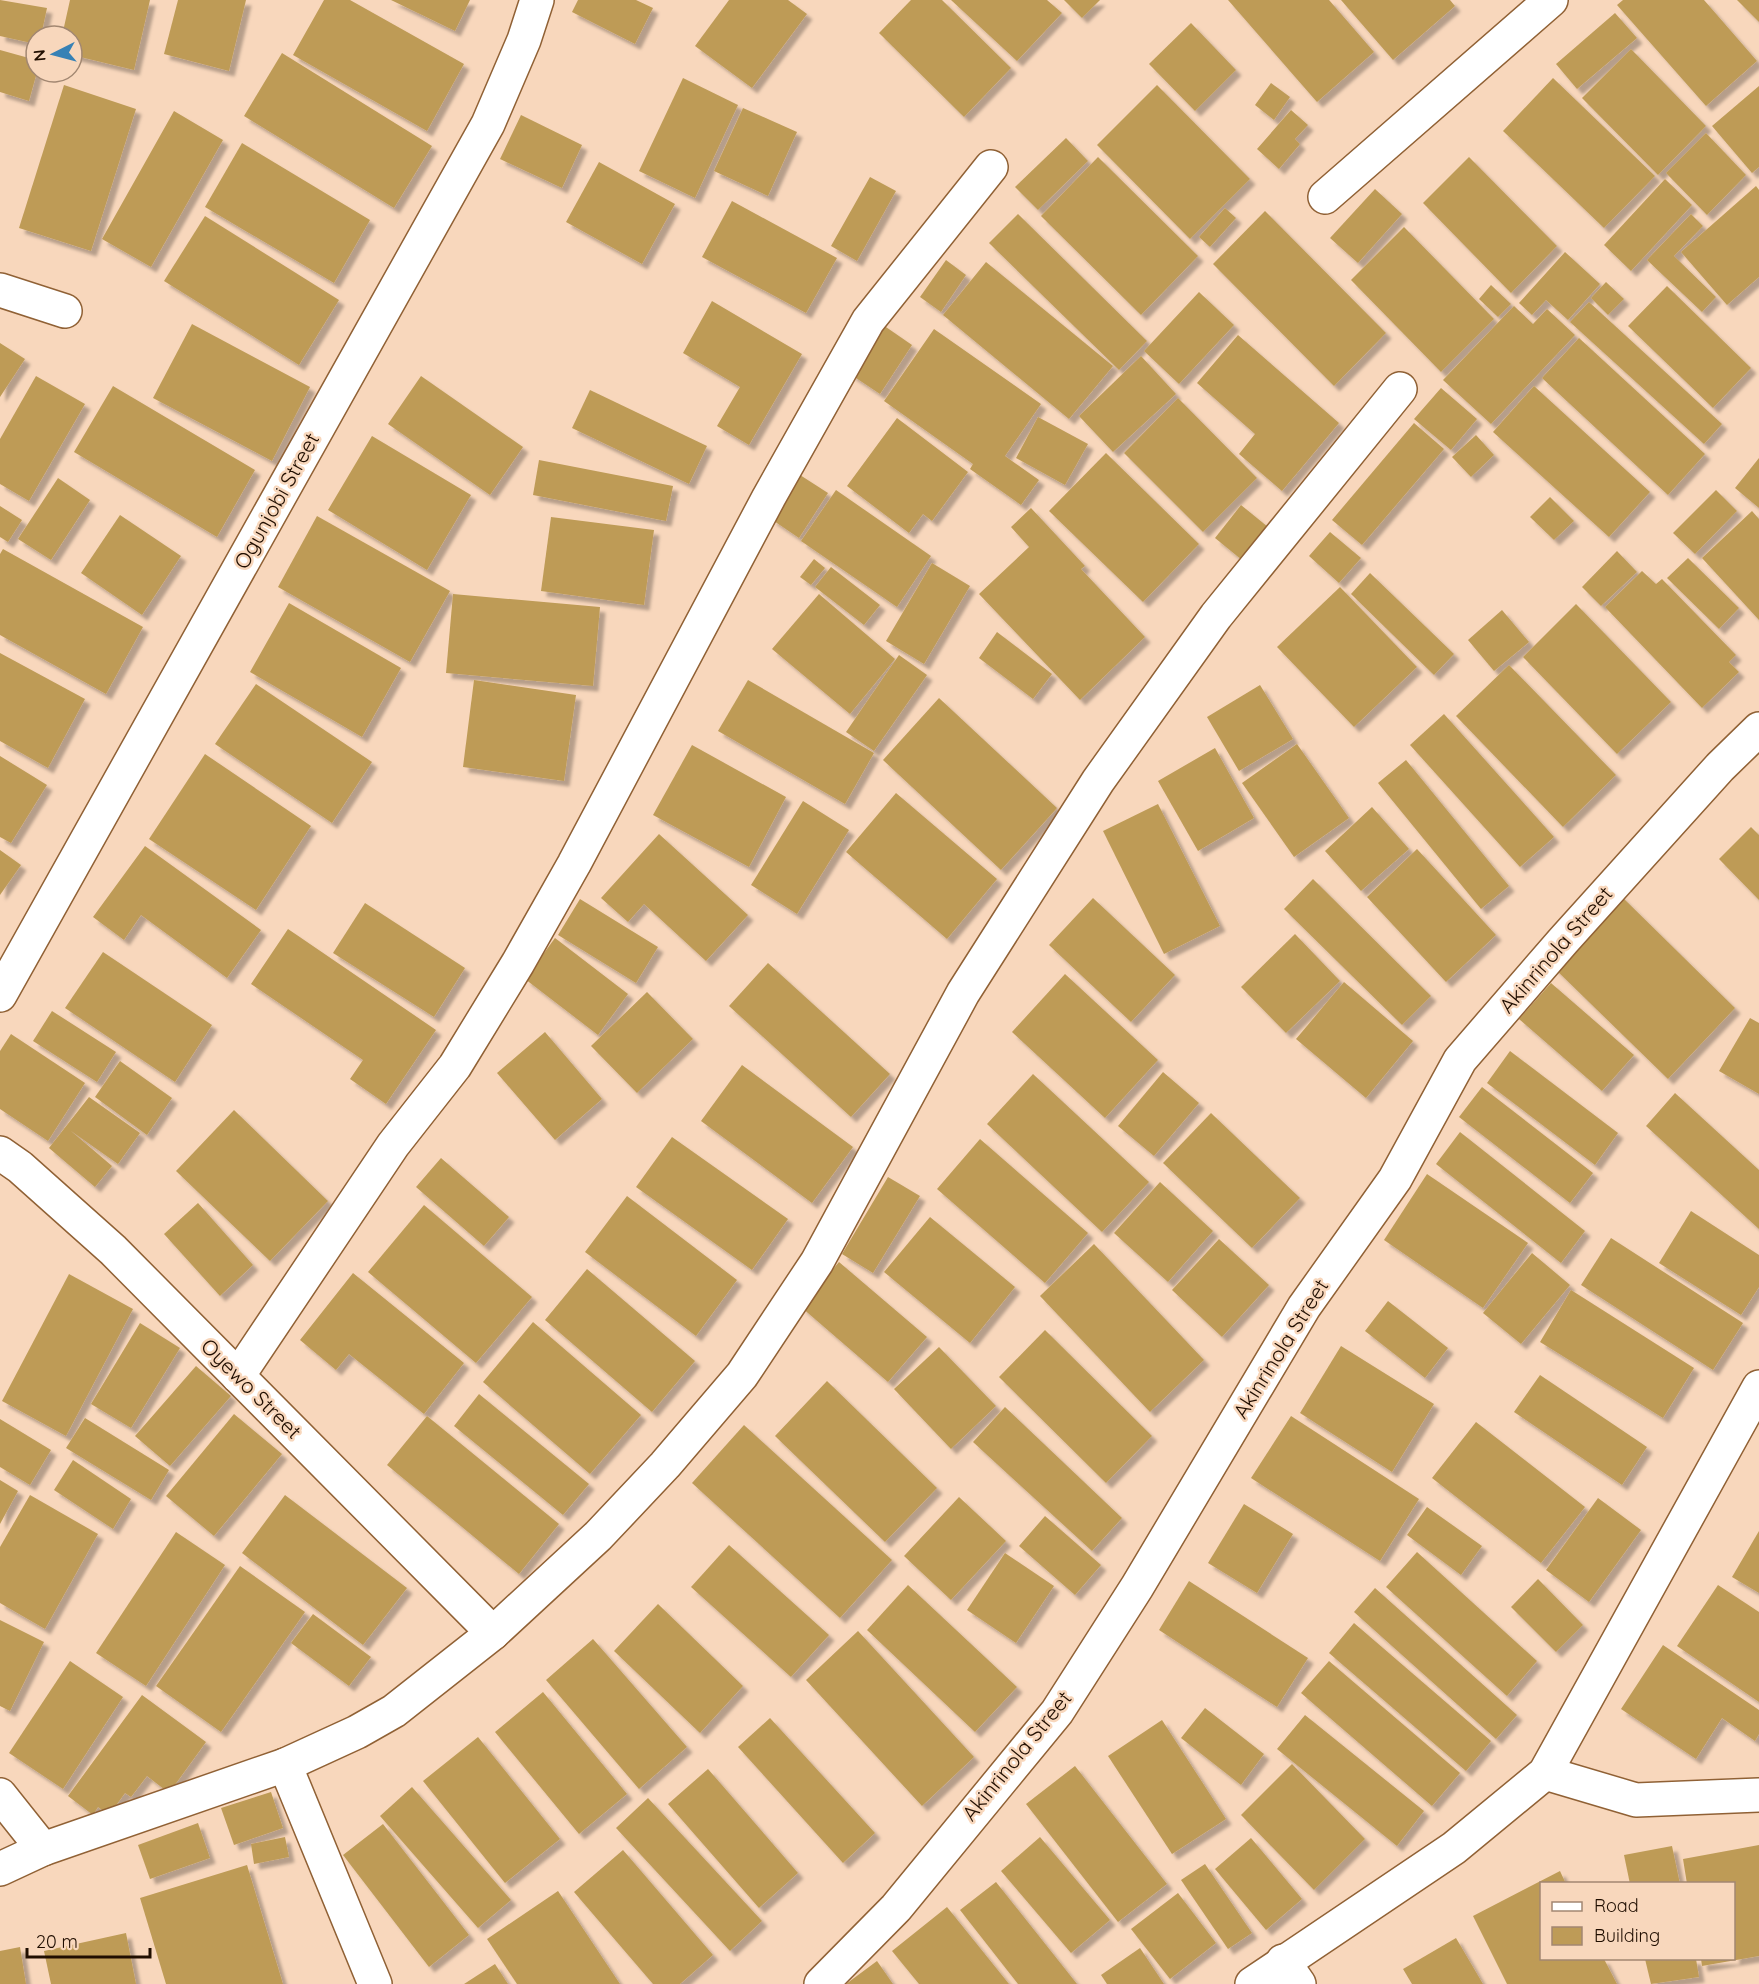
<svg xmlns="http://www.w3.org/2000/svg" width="1759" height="1984" font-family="Quicksand,sans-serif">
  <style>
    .building { fill: #be9b57; filter: url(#shadow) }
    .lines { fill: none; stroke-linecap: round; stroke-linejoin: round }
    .minor-casing { stroke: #906135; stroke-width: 36 }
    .minor { stroke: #fff; stroke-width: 33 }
    .labels { text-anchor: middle; stroke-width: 5; stroke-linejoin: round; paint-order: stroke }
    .street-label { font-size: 21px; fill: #200e00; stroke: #f8d7bc }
  </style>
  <defs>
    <filter id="shadow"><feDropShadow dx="5.5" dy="5.5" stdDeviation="1.5" flood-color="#0004"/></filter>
  </defs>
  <rect width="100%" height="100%" fill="#f8d7bc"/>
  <g class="building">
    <polygon points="0,0 47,8 41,36 36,36 36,44 0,36"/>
    <polygon points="70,0 150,0 134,70 72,55 72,36 62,36"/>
    <polygon points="178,0 246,0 229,71 164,54"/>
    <polygon points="324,0 350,0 464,64 427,131 293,55"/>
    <polygon points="391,0 470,0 455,31"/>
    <polygon points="578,0 636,0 653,8 635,44 572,12"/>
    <polygon points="729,0 788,0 807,14 752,88 695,46"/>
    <polygon points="911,0 942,0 1011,68 964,117 879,33"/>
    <polygon points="951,0 1047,0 1062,13 1017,61"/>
    <polygon points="1064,0 1100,0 1082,18"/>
    <polygon points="1228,0 1329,0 1374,52 1317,102"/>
    <polygon points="1341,0 1450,0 1455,6 1393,60"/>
    <polygon points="1623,0 1704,0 1757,61 1706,106 1617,5"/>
    <polygon points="1737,0 1759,0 1759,22"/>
    <polygon points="1615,13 1637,38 1577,89 1556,64"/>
    <polygon points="1191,23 1236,70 1195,111 1149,64"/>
    <polygon points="1631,49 1706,126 1658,175 1582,98"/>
    <polygon points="0,50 36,60 37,72 29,101 0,92"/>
    <polygon points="282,53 432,146 394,208 244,116"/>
    <polygon points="683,78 738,105 695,198 639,171"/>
    <polygon points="1553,78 1655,176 1604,228 1503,131"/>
    <polygon points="1271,83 1290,97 1274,120 1255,105"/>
    <polygon points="64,85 136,109 91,251 19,228"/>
    <polygon points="1157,85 1250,179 1190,239 1097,145"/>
    <polygon points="1759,86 1759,167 1752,173 1712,126"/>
    <polygon points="743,108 797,132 768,196 714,171"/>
    <polygon points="1291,110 1308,125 1295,139 1300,144 1279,169 1257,149"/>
    <polygon points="174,111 223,140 151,267 102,239"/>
    <polygon points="521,115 582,145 562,188 500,159"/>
    <polygon points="1706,133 1746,175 1707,215 1666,173"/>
    <polygon points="1066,138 1088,161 1038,210 1015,187"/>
    <polygon points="242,143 370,220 334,283 205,207"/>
    <polygon points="1098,157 1198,256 1141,315 1041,216"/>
    <polygon points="1469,157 1557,246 1511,293 1423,203"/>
    <polygon points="599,162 675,204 642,264 566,222"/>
    <polygon points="870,177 896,191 857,261 831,246"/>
    <polygon points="1665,179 1692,205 1631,271 1604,245"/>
    <polygon points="1756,186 1759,190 1759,277 1727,305 1681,252"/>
    <polygon points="1375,189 1402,214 1358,263 1330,238"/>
    <polygon points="732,201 837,258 806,313 702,257"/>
    <polygon points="1225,208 1236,218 1210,247 1199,237"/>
    <polygon points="1265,211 1386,333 1334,386 1213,264"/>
    <polygon points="1018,214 1147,341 1119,370 989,243"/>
    <polygon points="1691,214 1703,226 1674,256 1716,297 1702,312 1647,260"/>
    <polygon points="205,216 339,300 299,365 164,281"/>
    <polygon points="1404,227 1494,319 1441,372 1351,280"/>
    <polygon points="1565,252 1600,284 1568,320 1546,300 1532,315 1519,303"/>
    <polygon points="946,260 966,275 941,312 920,297"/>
    <polygon points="986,262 1113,366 1069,419 943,315"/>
    <polygon points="1606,282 1624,299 1608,315 1591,298"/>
    <polygon points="1491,285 1511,304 1498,317 1479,299"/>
    <polygon points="1667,286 1751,368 1713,408 1628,326"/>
    <polygon points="1199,292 1234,325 1179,384 1144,351"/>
    <polygon points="712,301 802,354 749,445 717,426 740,387 683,353"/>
    <polygon points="1589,302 1722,424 1704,444 1570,322"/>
    <polygon points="1514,306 1533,324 1547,309 1575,335 1491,424 1443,380"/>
    <polygon points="192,324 310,387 272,461 153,398"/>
    <polygon points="883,325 912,345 880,394 850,374"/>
    <polygon points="934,329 1041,404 1005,456 1039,480 1021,505 970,469 973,464 884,401"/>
    <polygon points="1238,335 1339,423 1282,491 1239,454 1255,434 1197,383"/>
    <polygon points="1579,338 1705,454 1668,495 1542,378"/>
    <polygon points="0,343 25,359 0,397"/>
    <polygon points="1141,356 1176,394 1113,452 1079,416"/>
    <polygon points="36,376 85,404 29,501 0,484 0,439"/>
    <polygon points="421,376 523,447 490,495 388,424"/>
    <polygon points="113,386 255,470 217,537 74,452"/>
    <polygon points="1534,386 1650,492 1609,537 1493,432"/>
    <polygon points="1441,388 1477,419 1451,450 1414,419"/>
    <polygon points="590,390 707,446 689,484 572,428"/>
    <polygon points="1178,398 1257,478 1203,532 1124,453"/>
    <polygon points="1038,417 1088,444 1065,485 1016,458"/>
    <polygon points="897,418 968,472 932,521 923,514 909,533 847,486"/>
    <polygon points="1414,423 1444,449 1362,545 1332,520"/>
    <polygon points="1476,435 1494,455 1471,477 1452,457"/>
    <polygon points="372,436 471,495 427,570 328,510"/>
    <polygon points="1106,453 1199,544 1143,602 1049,511"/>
    <polygon points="1759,458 1759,508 1735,488"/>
    <polygon points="539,460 673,486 666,521 533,495"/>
    <polygon points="800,475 828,493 799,538 771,519"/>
    <polygon points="58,478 90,500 51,560 18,539"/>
    <polygon points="836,490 931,556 897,607 801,541"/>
    <polygon points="1716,490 1737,511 1695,554 1673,533"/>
    <polygon points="1550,497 1574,521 1554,540 1530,517"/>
    <polygon points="1241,505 1268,527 1242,560 1215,538"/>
    <polygon points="0,506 22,520 8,542 0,537"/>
    <polygon points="1031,508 1085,566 1081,569 1145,637 1080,700 979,594 1029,547 1011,527"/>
    <polygon points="1752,511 1759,519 1759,620 1702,558"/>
    <polygon points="120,515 181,556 142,615 81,573"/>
    <polygon points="317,516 450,591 410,662 278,587"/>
    <polygon points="551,517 654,530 644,605 541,591"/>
    <polygon points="1330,532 1361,558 1339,583 1309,556"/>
    <polygon points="3,549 143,627 106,694 0,635 0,554"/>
    <polygon points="1617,551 1637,572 1601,606 1582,587"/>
    <polygon points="1688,558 1739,608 1719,629 1667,578"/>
    <polygon points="814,559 825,568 811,585 800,577"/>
    <polygon points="932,563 970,586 924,664 886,641"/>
    <polygon points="831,567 880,605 864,625 815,587"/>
    <polygon points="1642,571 1656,584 1662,579 1736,655 1729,662 1739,672 1702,708 1605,607"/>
    <polygon points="1370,573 1454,654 1434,675 1351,594"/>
    <polygon points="1340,587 1417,667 1354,727 1277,647"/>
    <polygon points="453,594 600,607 593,686 446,673"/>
    <polygon points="819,594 895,659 850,714 772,649"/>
    <polygon points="289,603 401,668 362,737 250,672"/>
    <polygon points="1576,604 1671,702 1617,754 1523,657"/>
    <polygon points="1502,610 1529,642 1494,671 1468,640"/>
    <polygon points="997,632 1052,674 1033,699 979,658"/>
    <polygon points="0,653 85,699 48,768 0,741"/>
    <polygon points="899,655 927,675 874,751 846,732"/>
    <polygon points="1509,665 1616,775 1563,827 1456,716"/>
    <polygon points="474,680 576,695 564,781 463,767"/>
    <polygon points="748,680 874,753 845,804 718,731"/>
    <polygon points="256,684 372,762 332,823 215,744"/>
    <polygon points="1260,685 1293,739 1239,771 1207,717"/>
    <polygon points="939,698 1057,808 1001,870 883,760"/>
    <polygon points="1444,714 1554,837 1520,867 1410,745"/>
    <polygon points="1297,744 1349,818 1294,857 1242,783"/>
    <polygon points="692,745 786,797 749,867 653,815"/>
    <polygon points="1215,748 1254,818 1198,851 1158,781"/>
    <polygon points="205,754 311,826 256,910 149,839"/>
    <polygon points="0,756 47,785 11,843 0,837"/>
    <polygon points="1406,760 1509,886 1481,909 1378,783"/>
    <polygon points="896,793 997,879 947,939 846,852"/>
    <polygon points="803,801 849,830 797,914 751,885"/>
    <polygon points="1158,804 1220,926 1164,954 1103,831"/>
    <polygon points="1372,807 1409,849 1361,891 1325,851"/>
    <polygon points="1751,827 1759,835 1759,900 1719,859"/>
    <polygon points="659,834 748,915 706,961 644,904 628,922 601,898"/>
    <polygon points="145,846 261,930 227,978 141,915 124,940 93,917"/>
    <polygon points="1417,849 1496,935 1446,982 1367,897"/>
    <polygon points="0,850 21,865 0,895"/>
    <polygon points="1313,879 1431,996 1402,1025 1284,909"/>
    <polygon points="1619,894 1735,1008 1668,1079 1551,965"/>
    <polygon points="1093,898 1175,975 1131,1022 1049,945"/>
    <polygon points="580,899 658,947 636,983 558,935"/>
    <polygon points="365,903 465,968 434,1017 333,953"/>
    <polygon points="288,929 436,1030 386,1104 350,1079 363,1060 251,984"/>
    <polygon points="1295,934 1340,981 1286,1033 1241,987"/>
    <polygon points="555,938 628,994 598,1035 525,979"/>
    <polygon points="103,952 212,1025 175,1082 65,1008"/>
    <polygon points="768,963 890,1074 851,1117 729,1006"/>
    <polygon points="1065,974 1158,1060 1105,1118 1012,1032"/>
    <polygon points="1344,982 1413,1041 1366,1098 1296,1039"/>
    <polygon points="1551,983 1634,1055 1602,1091 1519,1019"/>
    <polygon points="647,992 693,1039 637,1093 591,1046"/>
    <polygon points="52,1011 116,1052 97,1082 33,1041"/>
    <polygon points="1750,1018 1759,1023 1759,1094 1719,1071"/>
    <polygon points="545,1032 602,1099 555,1140 497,1073"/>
    <polygon points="11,1034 85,1083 48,1141 0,1109 0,1051"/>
    <polygon points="1510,1051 1618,1133 1595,1165 1487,1083"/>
    <polygon points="120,1061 172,1098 147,1135 95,1097"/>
    <polygon points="742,1065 853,1147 812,1203 701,1121"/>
    <polygon points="1163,1072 1199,1103 1154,1156 1118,1126"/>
    <polygon points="1033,1074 1149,1182 1102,1232 987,1124"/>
    <polygon points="1482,1087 1593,1173 1570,1203 1459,1117"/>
    <polygon points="1675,1093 1759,1170 1759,1229 1646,1126"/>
    <polygon points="89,1097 140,1133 118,1164 71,1131 112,1166 95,1187 49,1148"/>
    <polygon points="234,1110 328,1201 270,1261 176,1171"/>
    <polygon points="1211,1113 1300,1198 1252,1248 1163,1163"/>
    <polygon points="1460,1132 1585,1231 1561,1263 1436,1164"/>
    <polygon points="672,1137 788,1219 752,1270 636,1187"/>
    <polygon points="980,1139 1088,1233 1045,1283 937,1189"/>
    <polygon points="441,1158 509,1217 484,1246 416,1187"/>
    <polygon points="1427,1174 1528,1243 1483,1308 1384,1240"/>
    <polygon points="888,1177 920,1196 873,1273 842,1254"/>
    <polygon points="1160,1182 1213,1231 1168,1282 1114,1233"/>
    <polygon points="627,1196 737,1280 696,1336 585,1252"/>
    <polygon points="198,1203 253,1265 220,1296 164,1234"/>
    <polygon points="424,1205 532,1297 476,1363 368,1272"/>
    <polygon points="1691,1211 1759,1255 1759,1287 1741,1315 1659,1263"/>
    <polygon points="930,1217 1015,1287 970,1343 884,1272"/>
    <polygon points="1611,1238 1743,1323 1713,1370 1581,1285"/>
    <polygon points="1219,1239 1269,1285 1222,1337 1172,1290"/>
    <polygon points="1094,1244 1204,1360 1150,1412 1040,1296"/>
    <polygon points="1532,1253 1570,1285 1521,1344 1483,1313"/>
    <polygon points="839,1262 927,1337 888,1382 801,1307"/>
    <polygon points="587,1269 695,1361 652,1412 545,1320"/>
    <polygon points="353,1273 464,1363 424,1414 349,1354 336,1370 300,1340"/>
    <polygon points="69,1274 133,1309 66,1436 2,1401"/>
    <polygon points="1571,1290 1694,1368 1663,1418 1540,1342"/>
    <polygon points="1388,1301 1448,1348 1425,1378 1365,1331"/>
    <polygon points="533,1322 641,1415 590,1474 483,1382"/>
    <polygon points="140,1323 180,1348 131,1428 91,1404"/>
    <polygon points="1045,1330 1152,1436 1106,1483 999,1377"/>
    <polygon points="1341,1346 1434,1404 1392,1472 1300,1413"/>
    <polygon points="939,1347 996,1406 951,1449 894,1389"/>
    <polygon points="196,1366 231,1396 170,1466 135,1436"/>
    <polygon points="1540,1375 1647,1447 1622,1485 1514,1412"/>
    <polygon points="827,1381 937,1488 885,1542 775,1436"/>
    <polygon points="479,1394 589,1484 563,1515 454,1426"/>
    <polygon points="1005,1407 1122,1518 1092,1551 973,1442"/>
    <polygon points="234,1414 282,1454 214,1536 166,1496"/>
    <polygon points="427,1416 559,1524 519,1574 387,1465"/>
    <polygon points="1291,1416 1419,1499 1380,1561 1251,1478"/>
    <polygon points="85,1418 169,1470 151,1500 66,1448"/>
    <polygon points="0,1419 51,1450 30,1485 0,1467"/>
    <polygon points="1476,1422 1585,1507 1541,1563 1432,1478"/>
    <polygon points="744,1425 892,1560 840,1618 692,1483"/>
    <polygon points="73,1460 131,1499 113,1529 54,1490"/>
    <polygon points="0,1480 18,1491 0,1524"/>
    <polygon points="30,1495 98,1534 45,1629 0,1603 0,1547"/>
    <polygon points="285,1495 407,1588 363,1645 242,1553"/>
    <polygon points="959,1497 1006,1541 951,1600 904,1556"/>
    <polygon points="1598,1498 1641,1530 1589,1602 1546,1570"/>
    <polygon points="1244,1504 1293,1534 1257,1593 1208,1563"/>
    <polygon points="1427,1507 1482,1546 1461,1575 1407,1535"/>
    <polygon points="1045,1516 1101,1565 1075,1595 1019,1546"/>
    <polygon points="1759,1531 1759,1593 1732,1577"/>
    <polygon points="176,1532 225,1565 146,1686 96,1653"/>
    <polygon points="729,1545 829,1635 791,1677 691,1587"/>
    <polygon points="1417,1552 1537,1661 1507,1696 1386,1587"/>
    <polygon points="1005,1553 1054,1586 1016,1643 967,1610"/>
    <polygon points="240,1566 305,1612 221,1732 156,1686"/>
    <polygon points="1538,1579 1583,1625 1556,1652 1511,1607"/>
    <polygon points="1189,1581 1308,1658 1277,1707 1159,1630"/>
    <polygon points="908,1585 1017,1687 975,1732 867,1630"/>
    <polygon points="1718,1585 1759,1612 1759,1702 1677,1646"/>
    <polygon points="1375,1588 1517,1715 1496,1739 1354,1612"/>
    <polygon points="658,1604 743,1686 700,1733 614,1651"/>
    <polygon points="313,1614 371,1657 349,1686 291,1643"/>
    <polygon points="0,1620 44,1642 10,1711 0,1706"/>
    <polygon points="1354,1623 1491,1741 1466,1771 1329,1653"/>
    <polygon points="858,1631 974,1757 922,1806 806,1680"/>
    <polygon points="593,1639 687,1747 639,1789 546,1680"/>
    <polygon points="1663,1645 1759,1710 1759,1734 1755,1741 1722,1718 1696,1759 1621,1709"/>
    <polygon points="70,1661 123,1697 63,1789 9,1753"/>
    <polygon points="1329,1661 1460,1773 1432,1806 1301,1693"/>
    <polygon points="543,1692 627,1794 579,1834 495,1732"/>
    <polygon points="142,1695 206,1742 169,1793 147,1776 131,1797 125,1793 109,1815 98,1807 93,1815 68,1796"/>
    <polygon points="1205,1708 1264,1754 1241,1785 1181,1738"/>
    <polygon points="1305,1715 1424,1811 1397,1846 1277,1749"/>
    <polygon points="770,1718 875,1833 843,1863 738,1747"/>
    <polygon points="1162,1720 1226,1819 1172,1854 1108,1756"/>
    <polygon points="478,1737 560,1839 505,1883 423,1781"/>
    <polygon points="1292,1764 1365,1839 1314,1890 1241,1815"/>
    <polygon points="1075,1766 1167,1884 1118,1922 1026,1804"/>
    <polygon points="708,1769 798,1873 759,1908 668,1804"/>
    <polygon points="412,1787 511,1900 478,1928 380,1816"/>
    <polygon points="271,1792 283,1828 234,1845 221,1808"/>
    <polygon points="648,1798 762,1921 730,1951 616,1828"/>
    <polygon points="198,1823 210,1858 150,1879 138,1845"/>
    <polygon points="383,1824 469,1935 429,1967 343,1855"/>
    <polygon points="285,1837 289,1857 254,1864 251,1844"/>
    <polygon points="1040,1837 1110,1920 1071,1953 1001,1871"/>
    <polygon points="1251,1838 1302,1899 1266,1930 1215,1869"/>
    <polygon points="1759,1845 1759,1956 1702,1966 1701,1959 1734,1959 1734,1884 1687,1884 1683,1859"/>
    <polygon points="1672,1846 1680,1884 1630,1884 1624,1855"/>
    <polygon points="623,1850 713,1955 680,1984 653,1984 574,1892"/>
    <polygon points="1205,1864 1252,1933 1228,1949 1181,1880"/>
    <polygon points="247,1865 283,1984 166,1984 140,1898"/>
    <polygon points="1560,1871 1566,1884 1542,1884 1542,1958 1604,1959 1617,1984 1507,1984 1473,1916"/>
    <polygon points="996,1882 1077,1984 1018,1984 960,1910"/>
    <polygon points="558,1891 620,1984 517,1984 487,1939"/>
    <polygon points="1178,1893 1216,1943 1170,1979 1131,1929"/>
    <polygon points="947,1907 1009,1984 919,1984 892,1951"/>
    <polygon points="126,1933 136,1984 51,1984 44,1951"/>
    <polygon points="1456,1938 1483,1984 1412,1984 1403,1969"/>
    <polygon points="20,1947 26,1984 0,1984 0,1951"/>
    <polygon points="1140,1948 1164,1984 1107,1984 1101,1975"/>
    <polygon points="1645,1959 1696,1959 1699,1977 1651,1984"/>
    <polygon points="877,1961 893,1984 846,1984"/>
    <polygon points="495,1964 508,1984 464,1984"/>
  </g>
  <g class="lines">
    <g class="minor-casing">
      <g id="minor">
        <polyline points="1325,197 1551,0"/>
        <polyline points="0,290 65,311"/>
        <polyline points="0,995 488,124 524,40 537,0"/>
        <polyline points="0,1153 20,1167 113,1250 493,1633"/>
        <polyline points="238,1376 393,1145 455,1066 518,963 574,864 769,497 868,321 991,167"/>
        <polyline points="285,1765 375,1984"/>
        <polyline points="1545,1773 1636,1800 1759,1795"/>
        <polyline points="0,1795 43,1849"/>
        <polyline points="0,1869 43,1849 285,1765 357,1732 394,1711 493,1633 598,1536 665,1465 742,1375 817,1262 963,993 1098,781 1216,616 1400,389"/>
        <polyline points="1283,1961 1299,1984"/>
        <polyline points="821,1984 896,1908 1057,1712 1137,1587 1304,1307 1395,1179 1460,1060 1563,941 1720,767 1759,729"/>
        <polyline points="1252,1984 1454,1848 1545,1773 1759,1387"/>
      </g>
    </g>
    <use href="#minor" class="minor"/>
  </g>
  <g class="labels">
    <g class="street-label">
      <text transform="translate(277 501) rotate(-61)" y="7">Ogunjobi Street</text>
      <text transform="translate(1556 950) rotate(-49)" y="7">Akinrinola Street</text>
      <text transform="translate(1281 1349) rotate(-58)" y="7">Akinrinola Street</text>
      <text transform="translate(251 1389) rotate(45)" y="7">Oyewo Street</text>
      <text transform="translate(1017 1756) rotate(-51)" y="7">Akinrinola Street</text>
    </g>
  </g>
  <rect x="1540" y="1882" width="195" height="78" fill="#f8d7bc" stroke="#a28771" stroke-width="1.5"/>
  <rect x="1552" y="1902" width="30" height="9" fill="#ffffff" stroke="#a28771" stroke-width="1.5"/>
  <text x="1594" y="1912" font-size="18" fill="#200e00">Road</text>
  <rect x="1552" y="1927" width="30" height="18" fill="#be9b57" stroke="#a28771" stroke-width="1.5"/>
  <text x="1594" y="1942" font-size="18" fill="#200e00">Building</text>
  <g transform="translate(54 54) rotate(264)"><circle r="28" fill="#f8d7bc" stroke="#a28771" stroke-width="1.5"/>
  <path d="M0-4.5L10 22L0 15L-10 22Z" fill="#3781b5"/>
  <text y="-9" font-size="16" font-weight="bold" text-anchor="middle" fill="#200e00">N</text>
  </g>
  <path d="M27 1948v9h123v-9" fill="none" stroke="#200e00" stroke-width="3"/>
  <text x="36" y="1948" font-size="18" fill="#200e00" stroke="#f8d7bc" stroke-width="4.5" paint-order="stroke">20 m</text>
</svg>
